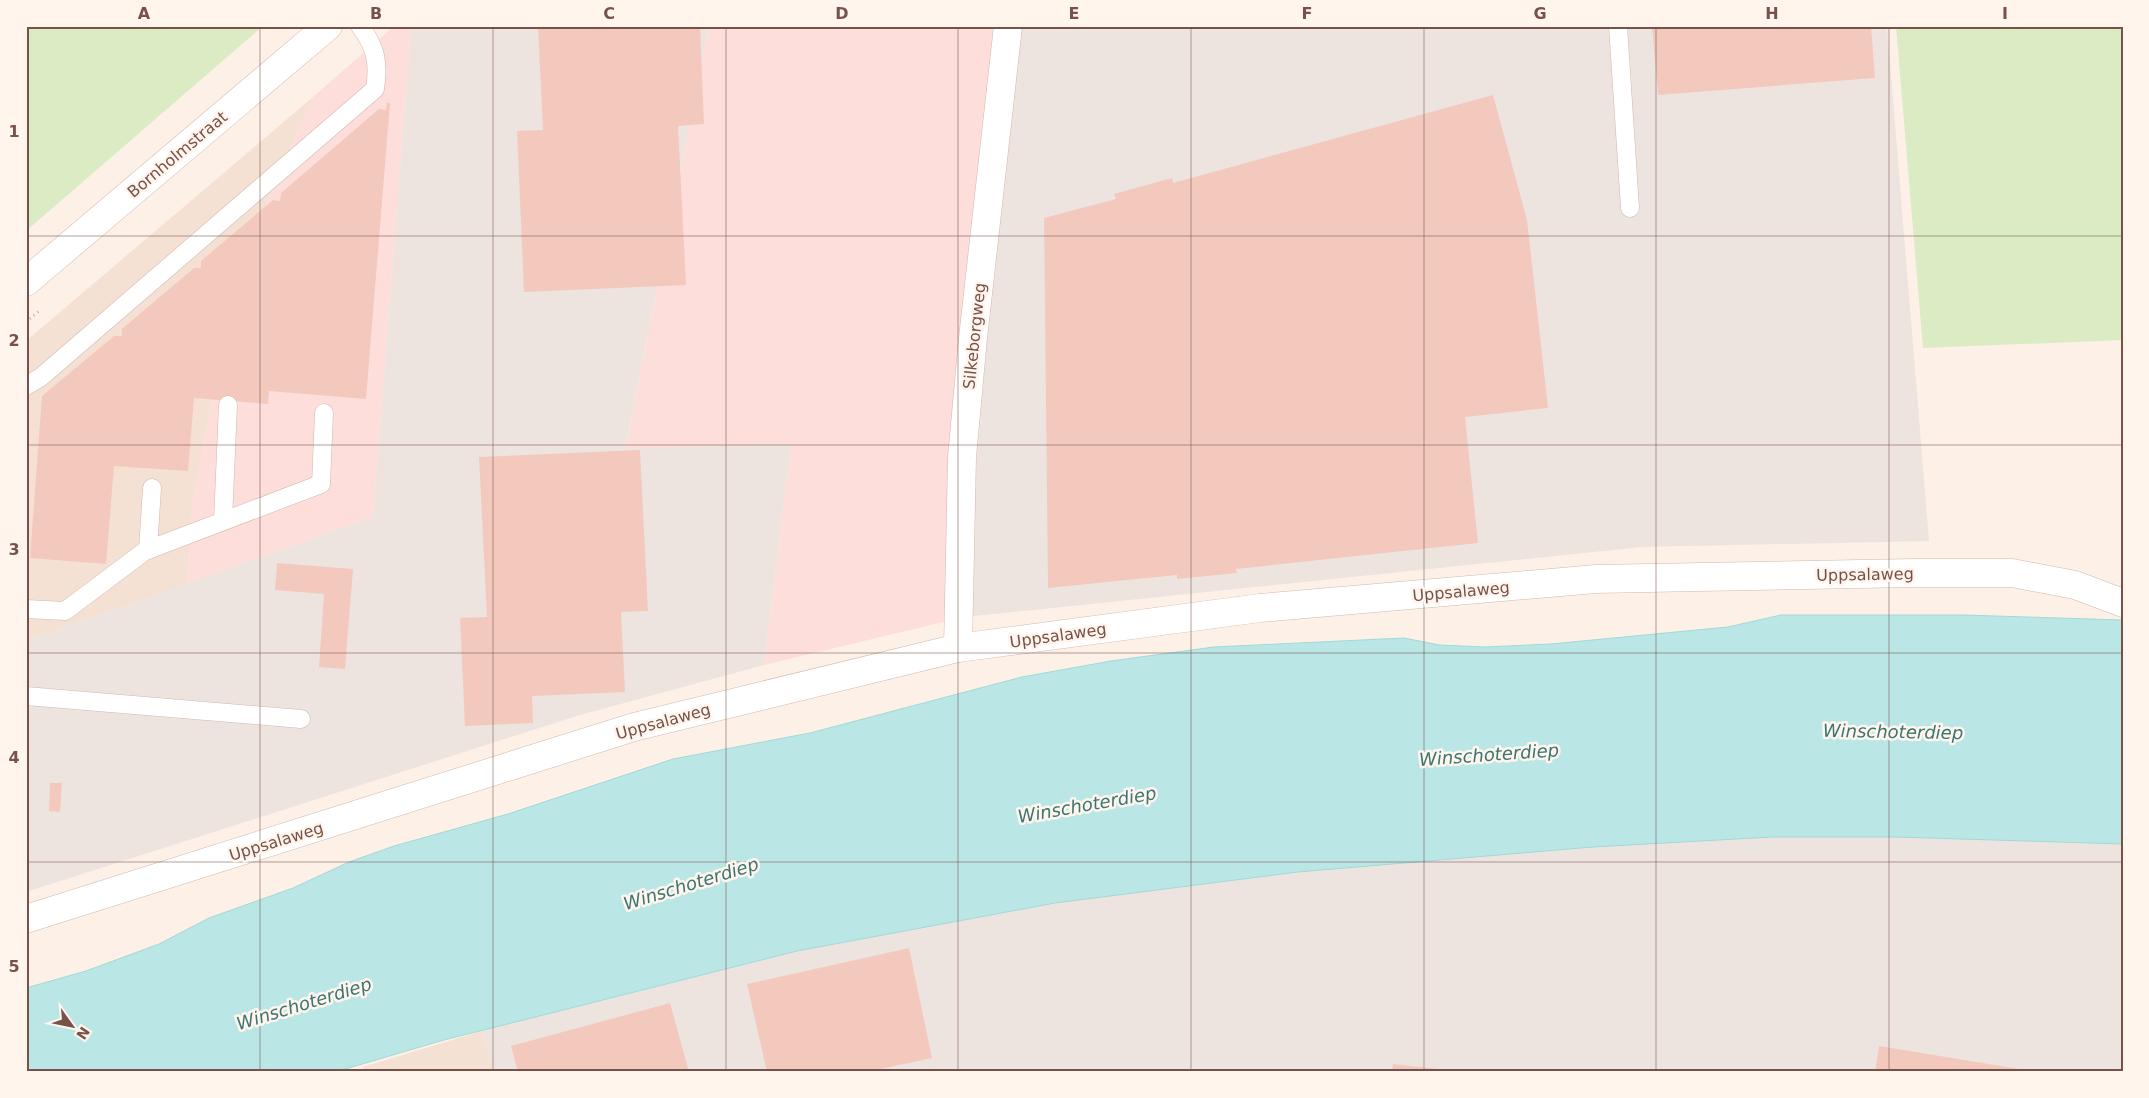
<svg xmlns="http://www.w3.org/2000/svg" width="2149" height="1098" font-family="'DejaVu Sans',sans-serif">
  <style>
    .residential { fill: #f5e0d4 }
    .commercial { fill: #fddeda }
    .industrial { fill: #ede4e0 }
    .green { fill: #dbebc4 }
    .water { fill: #bae7e6; stroke: #a0d9d8 }
    .building { fill: #f3c9bd }
    .lines { fill: none; stroke-linecap: round; stroke-linejoin: round }
    .lane-casing { stroke: #d1b8ae; stroke-width: 19 }
    .street-casing { stroke: #d1b8ae; stroke-width: 29 }
    .secondary-casing { stroke: #d7b8ae; stroke-width: 29 }
    .path { stroke: #d8aba0; stroke-width: 3; stroke-dasharray: 1 4; stroke-linecap: butt }
    .lane { stroke: #fff; stroke-width: 18 }
    .street { stroke: #fff; stroke-width: 28 }
    .secondary { stroke: #fff; stroke-width: 28 }
    .grid { fill: none; stroke: #77524a; stroke-width: 1; stroke-opacity: 0.55 }
    .labels { text-anchor: middle; stroke-width: 5; stroke-linejoin: round; paint-order: stroke }
    .street-label { font-size: 16px; fill: #77524a; stroke: #fff5ed }
    .water-label { font-size: 18px; font-style: italic; fill: #3a7674; stroke: #fff5ed }
    .neatline { fill: none; stroke: #77524a; stroke-width: 2 }
    .grid-label { font-size: 16px; text-anchor: middle; font-weight: bold; fill: #77524a }
  </style>
  <rect width="100%" height="100%" fill="#fdf0e6"/>
  <g class="residential">
    <polygon points="313,97 252,237 215,382 191,514 187,584 26,641 26,341"/>
    <polygon points="482,1031 494,1072 365,1072 363,1067"/>
  </g>
  <g class="commercial">
    <polygon points="394,26 411,26 373,517 187,584 191,514 215,382 252,237 313,97"/>
    <polygon points="709,26 1013,26 964,617 764,665 791,443 625,450"/>
  </g>
  <g class="industrial">
    <polygon points="411,26 709,26 625,449 791,443 764,665 580,715 26,892 26,641 373,517"/>
    <polygon points="1013,26 1887,26 1929,541 1642,547 964,617"/>
    <polygon points="1890,832 2123,840 2123,1072 494,1072 482,1031 701,968 971,912 1581,835"/>
  </g>
  <g class="green">
    <polygon points="26,26 263,26 26,231"/>
    <polygon points="1896,26 2123,26 2123,340 1923,348"/>
  </g>
  <polygon class="water" points="1781,615 1963,615 2123,620 2123,844 1896,837 1772,837 1593,847 1298,872 1055,903 797,951 444,1040 335,1072 26,1072 26,988 86,971 159,944 209,918 293,888 349,862 394,846 508,814 673,759 810,733 1022,677 1111,661 1214,647 1404,638 1439,645 1485,647 1551,644 1728,627"/>
  <g class="building">
    <polygon points="538,26 700,26 704,124 678,126 686,285 524,292 517,131 543,130"/>
    <polygon points="1652,26 1871,26 1875,78 1658,95"/>
    <polygon points="1493,95 1527,220 1548,408 1465,417 1478,543 1236,569 1237,573 1177,579 1177,575 1048,588 1044,218 1116,199 1114,194 1172,178 1173,183"/>
    <polygon points="387,103 390,103 366,399 269,391 268,404 194,398 188,471 114,466 106,564 30,558 42,396 114,336 122,336 122,329 194,268 201,268 201,261 273,200 280,201 281,193 379,109 386,110"/>
    <polygon points="640,450 648,611 621,612 625,692 532,696 533,723 465,726 460,618 487,617 479,457"/>
    <polygon points="277,563 353,569 345,669 319,667 324,594 275,590"/>
    <polygon points="50,783 62,783 60,812 49,811"/>
    <polygon points="909,948 932,1058 867,1072 767,1072 747,984"/>
    <polygon points="670,1003 689,1072 518,1072 511,1046"/>
    <polygon points="1879,1046 2025,1070 2025,1072 1875,1072"/>
    <polygon points="1393,1064 1437,1069 1437,1072 1392,1072"/>
  </g>
  <g class="lines">
    <g class="lane-casing">
      <g id="lane">
        <polyline points="1618,26 1630,208"/>
        <path d="M26,386L41,377L375,89C379,63 376,47 360,26"/>
        <polyline points="223,521 228,405"/>
        <polyline points="148,550 152,488"/>
        <polyline points="26,609 65,611 145,551 321,484 324,413"/>
        <polyline points="26,696 301,719"/>
      </g>
    </g>
    <g class="street-casing">
      <g id="street">
        <polyline points="958,648 962,457 973,338 1008,26"/>
        <polyline points="26,919 634,727 958,648 1260,608 1596,579 1914,573 2012,573 2075,585 2123,603"/>
      </g>
    </g>
    <g class="secondary-casing">
      <polyline id="secondary" points="26,282 328,26"/>
    </g>
    <polyline class="path" points="26,322 39,311"/>
    <use href="#lane" class="lane"/>
    <use href="#street" class="street"/>
    <use href="#secondary" class="secondary"/>
  </g>
  <path class="grid" d="M260,26V1072M493,26V1072M726,26V1072M958,26V1072M1191,26V1072M1424,26V1072M1656,26V1072M1889,26V1072M26,236H2123M26,445H2123M26,653H2123M26,862H2123"/>
  <g class="labels">
    <g class="street-label">
      <text transform="translate(177 154) rotate(-40)" y="6">Bornholmstraat</text>
      <text transform="translate(974 336) rotate(-84)" y="6">Silkeborgweg</text>
      <text transform="translate(1865 574) rotate(-1)" y="6">Uppsalaweg</text>
      <text transform="translate(1461 591) rotate(-5)" y="6">Uppsalaweg</text>
      <text transform="translate(1058 635) rotate(-8)" y="6">Uppsalaweg</text>
      <text transform="translate(663 721) rotate(-15)" y="6">Uppsalaweg</text>
      <text transform="translate(276 841) rotate(-17)" y="6">Uppsalaweg</text>
    </g>
    <g class="water-label">
      <text transform="translate(1893 732) rotate(1)" y="6">Winschoterdiep</text>
      <text transform="translate(1489 755) rotate(-4)" y="6">Winschoterdiep</text>
      <text transform="translate(1087 805) rotate(-10)" y="6">Winschoterdiep</text>
      <text transform="translate(691 884) rotate(-17)" y="6">Winschoterdiep</text>
      <text transform="translate(304 1004) rotate(-17)" y="6">Winschoterdiep</text>
    </g>
  </g>
  <rect width="2149" height="1098" fill="none" stroke="#fff5ed" stroke-width="55"/>
  <g transform="translate(72 1026) rotate(123)" stroke="#fff5ed" stroke-width="4" paint-order="stroke">
  <path d="M0-4L9 19L0 12L-9 19Z" fill="#77524a"/>
  <text y="-8" font-size="14" font-weight="bold" text-anchor="middle" fill="#77524a">N</text>
  </g>
  <rect x="28" y="28" width="2094" height="1042" class="neatline"/>
  <g class="grid-label">
    <text x="144" y="19">A</text>
    <text x="376" y="19">B</text>
    <text x="609" y="19">C</text>
    <text x="842" y="19">D</text>
    <text x="1074" y="19">E</text>
    <text x="1307" y="19">F</text>
    <text x="1540" y="19">G</text>
    <text x="1772" y="19">H</text>
    <text x="2005" y="19">I</text>
    <text x="14" y="137">1</text>
    <text x="14" y="346">2</text>
    <text x="14" y="555">3</text>
    <text x="14" y="763">4</text>
    <text x="14" y="972">5</text>
  </g>
</svg>
